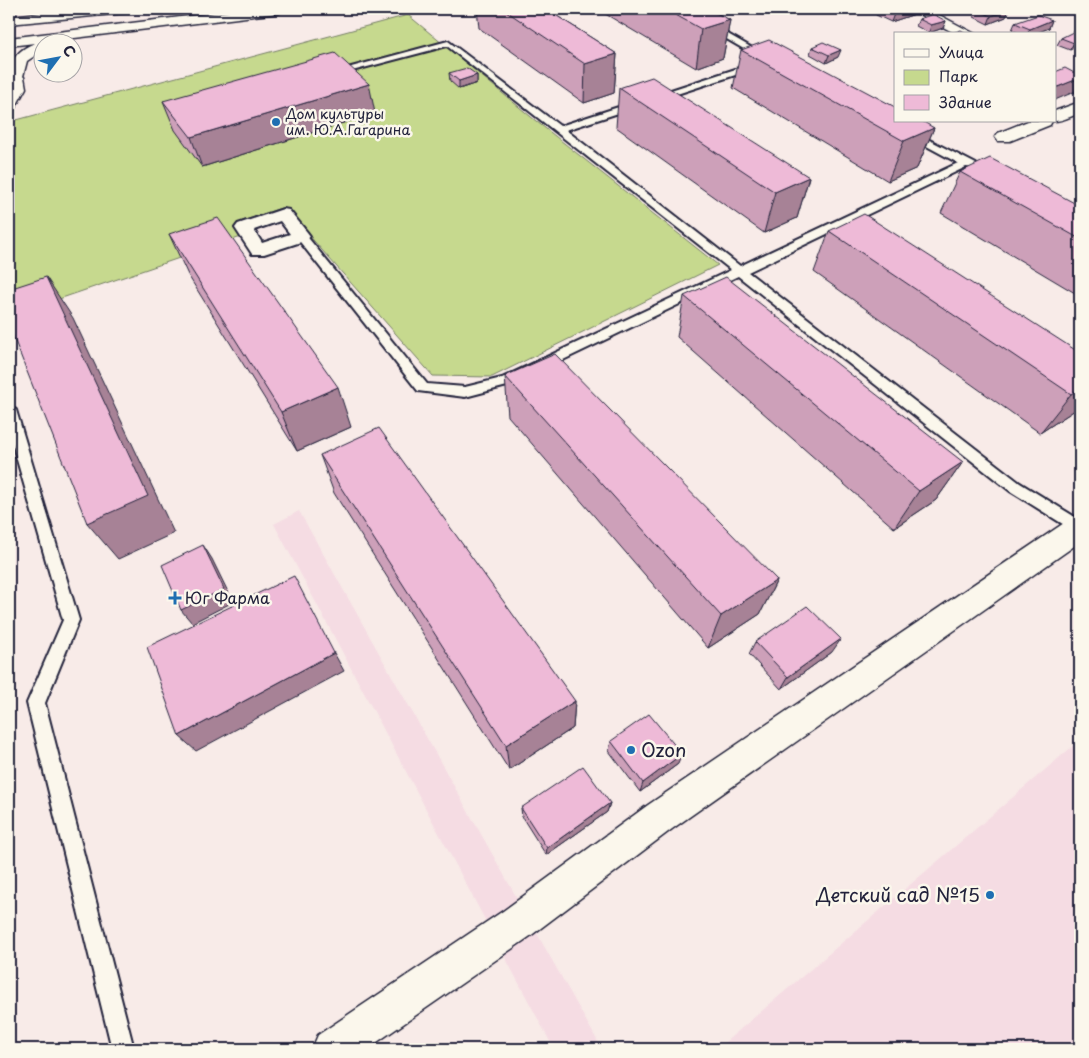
<svg xmlns="http://www.w3.org/2000/svg" width="1089" height="1058" font-family="'Playpen Sans',sans-serif">
  <style>
    .built { fill: #f5dce3 }
    .green { fill: #c6d98e; stroke: #747e64 }
    .lines { fill: none; stroke-linecap: round; stroke-linejoin: round }
    .service-casing { stroke: #22223b; stroke-width: 4 }
    .pedestrian-casing { stroke: #22223b; stroke-width: 4 }
    .minor-casing { stroke: #22223b; stroke-width: 3 }
    .trunk-casing { stroke: #22223b; stroke-width: 3 }
    .service { fill: #fbf7ec; fill-rule: evenodd }
    .pedestrian { fill: #fbf7ec; fill-rule: evenodd }
    .minor { fill: #fbf7ec; fill-rule: evenodd }
    .trunk { fill: #fbf7ec; fill-rule: evenodd }
    .wall { fill: #cda0b9; stroke: #22223b }
    .shaded-wall { fill: #a78296; stroke: #22223b }
    .building { fill: #eebad7; stroke: #22223b }
    .poi-dot { fill: #1f6fb2; stroke: #fbf7ec; stroke-width: 2 }
    .labels { text-anchor: middle; stroke-width: 5; stroke-linejoin: round; paint-order: stroke }
    .far-poi-label { font-size: 14px; fill: #22223b; stroke: #fbf7ec; text-anchor: start }
    .poi-label { font-size: 16px; fill: #22223b; stroke: #fbf7ec; text-anchor: start }
    .near-poi-label { font-size: 19px; fill: #22223b; stroke: #fbf7ec; text-anchor: start }
  </style>
  <rect width="100%" height="100%" fill="#f8ebe8"/>
  <filter id="ink" filterUnits="userSpaceOnUse"><feTurbulence type="fractalNoise" baseFrequency=".02" numOctaves="2"/><feDisplacementMap in="SourceGraphic" scale="10" xChannelSelector="R" yChannelSelector="G"/><feConvolveMatrix kernelMatrix="1 2 1 2 8 2 1 2 1" color-interpolation-filters="sRGB"/></filter>
  <g filter="url(#ink)">
    <g class="built">
      <polygon points="299,511 602,1049 554,1049 274,524"/>
      <polygon points="1080,740 1080,1049 717,1049"/>
    </g>
    <polygon class="green" points="408,15 536,121 718,265 492,377 433,376 284,207 242,221 244,236 9,316 9,122"/>
    <g class="lines">
      <g class="service-casing">
        <g id="service">
          <polygon points="675,9 684,9 768,57 761,59"/>
          <polygon points="448,41 560,126 751,64 757,64 757,68 566,130 740,266 958,163 908,136 908,132 914,132 976,164 976,168 966,167 748,272 1020,483 1080,520 1080,533 1074,531 1010,491 738,276 511,385 465,397 418,391 297,238 297,234 305,234 427,384 465,387 502,378 731,270 447,46 333,76 329,73"/>
          <polygon points="9,405 16,410 79,620 45,703 134,1049 112,1049 27,703 63,620 9,432"/>
        </g>
      </g>
      <g class="pedestrian-casing">
        <path id="pedestrian" d="M283,209L289,210L307,232L310,236L307,240L264,254H252L235,228L238,224ZM280,221L290,234L262,243L254,230Z"/>
      </g>
      <g class="minor-casing">
        <g id="minor">
          <polygon points="910,9 928,9 975,34 956,34"/>
          <polygon points="16,72 24,77 26,88 15,108 9,109 9,76"/>
          <polygon points="1055,72 1080,83 1080,94 1055,83"/>
          <path d="M1080,102V113C1071,116 1062,122 1052,121L1050,125L1010,141H998L995,137L998,133L1028,121H1055V111Z"/>
          <polygon points="1080,516 1080,542 672,829 529,937 367,1049 312,1049 318,1035 503,911 648,805 1070,519"/>
        </g>
      </g>
      <g class="trunk-casing">
        <g id="trunk">
          <polygon points="82,9 131,9 124,13 9,24 9,16"/>
          <path d="M246,9H286L279,13L42,42V51L27,61L22,80L16,82L9,78C9,60 19,49 35,43L9,46V38Z"/>
        </g>
      </g>
      <use href="#service" class="service"/>
      <use href="#pedestrian" class="pedestrian"/>
      <use href="#minor" class="minor"/>
      <use href="#trunk" class="trunk"/>
    </g>
    <g class="wall">
      <polygon points="477,9 546,9 617,54 614,93 584,103 479,28"/>
      <polygon points="597,9 708,9 730,20 723,58 696,68"/>
      <polygon points="878,9 917,9 915,14 891,22 876,15"/>
      <polygon points="977,10 1006,17 988,24 974,17"/>
      <polygon points="919,19 946,21 943,28 929,33 916,26"/>
      <polygon points="1052,20 1049,28 1034,34 1020,34 1012,30 1015,23"/>
      <polygon points="1080,31 1070,50 1057,45 1061,38"/>
      <polygon points="812,47 838,57 826,63 810,54"/>
      <polygon points="741,50 934,128 917,168 888,181 733,88"/>
      <polygon points="449,73 477,75 477,83 459,89 450,81"/>
      <polygon points="619,88 809,177 797,218 764,233 616,127"/>
      <polygon points="163,101 375,113 202,167 175,130"/>
      <polygon points="960,172 1080,206 1080,296 941,213"/>
      <polygon points="829,231 1080,353 1080,404 1075,410 1040,433 814,272"/>
      <polygon points="169,234 351,427 297,451 188,275"/>
      <polygon points="684,296 963,462 936,500 894,528 677,337"/>
      <polygon points="505,376 777,580 760,614 708,648 508,416"/>
      <polygon points="320,455 575,701 573,728 509,770 334,493"/>
      <polygon points="755,642 832,652 781,689 749,654"/>
      <polygon points="611,741 678,764 640,792 609,751"/>
      <polygon points="610,803 607,812 546,855 522,817 521,808"/>
    </g>
    <g class="shaded-wall">
      <polygon points="911,9 917,9 915,14 891,22 894,14"/>
      <polygon points="1009,10 1006,17 988,24 991,16"/>
      <polygon points="730,20 723,58 696,68 701,29"/>
      <polygon points="1052,20 1049,28 1034,34 1027,34 1030,29"/>
      <polygon points="946,21 943,28 929,33 931,25"/>
      <polygon points="1080,40 1080,45 1070,50 1074,43"/>
      <polygon points="841,50 838,57 826,63 829,55"/>
      <polygon points="617,54 614,93 584,103 585,64"/>
      <polygon points="477,75 477,83 459,89 459,81"/>
      <polygon points="1080,78 1080,82 1074,92 1055,100 1055,88"/>
      <polygon points="369,84 375,113 202,167 191,137"/>
      <polygon points="934,128 917,168 888,181 904,141"/>
      <polygon points="809,177 797,218 764,233 775,192"/>
      <polygon points="46,277 73,318 174,533 118,559 87,523"/>
      <polygon points="338,387 351,427 297,451 281,412"/>
      <polygon points="1080,388 1080,404 1075,410 1040,433 1071,394"/>
      <polygon points="963,462 936,500 894,528 919,491"/>
      <polygon points="203,545 212,559 233,602 192,623 181,610"/>
      <polygon points="777,580 760,614 708,648 721,616"/>
      <polygon points="841,639 832,652 781,689 788,677"/>
      <polygon points="334,653 344,671 196,751 179,736"/>
      <polygon points="575,701 573,728 509,770 506,745"/>
      <polygon points="682,754 678,764 640,792 643,783"/>
      <polygon points="610,803 607,812 546,855 547,848"/>
      <polygon points="9,1034 12,1049 9,1049"/>
    </g>
    <g class="building">
      <polygon points="503,9 546,9 617,54 585,64"/>
      <polygon points="665,9 708,9 730,20 701,29"/>
      <polygon points="881,9 911,9 894,14"/>
      <polygon points="981,9 1006,9 1009,10 991,16 977,10"/>
      <polygon points="933,14 946,21 931,25 919,19"/>
      <polygon points="1038,15 1052,20 1030,29 1015,23"/>
      <polygon points="961,30 968,34 950,34"/>
      <polygon points="1077,30 1080,31 1080,40 1074,43 1061,38"/>
      <polygon points="769,40 895,107 895,121 922,121 934,128 904,141 741,50"/>
      <polygon points="823,42 841,50 829,55 812,47"/>
      <polygon points="335,53 369,84 191,137 163,101"/>
      <polygon points="467,68 477,75 459,81 449,73"/>
      <polygon points="1065,68 1080,76 1080,78 1055,88 1055,72"/>
      <polygon points="652,77 809,177 775,192 619,88"/>
      <polygon points="990,158 1080,206 1080,239 960,172"/>
      <polygon points="864,214 1080,353 1080,388 1071,394 829,231"/>
      <polygon points="218,218 338,387 281,412 169,234"/>
      <polygon points="46,277 148,496 87,523 9,326 9,289"/>
      <polygon points="726,277 963,462 919,491 684,296"/>
      <polygon points="555,354 777,580 721,616 505,376"/>
      <polygon points="379,428 575,701 506,745 320,455"/>
      <polygon points="203,545 224,589 181,610 162,565"/>
      <polygon points="294,576 334,653 179,736 147,647"/>
      <polygon points="807,606 841,639 788,677 755,642"/>
      <polygon points="649,714 682,754 643,783 611,741"/>
      <polygon points="583,766 610,803 547,848 521,808"/>
    </g>
  </g>
  <g class="poi-dot">
    <circle cx="276" cy="122" r="5"/>
    <path d="M172.5 590.5h5v5h5v5h-5v5h-5v-5h-5v-5h5z"/>
    <circle cx="631" cy="750" r="5"/>
    <circle cx="990" cy="895" r="5"/>
  </g>
  <g class="labels">
    <g class="far-poi-label">
      <text x="286" y="119">Дом культуры<tspan x="286" dy="16">им. Ю.А.Гагарина</tspan></text>
    </g>
    <g class="poi-label">
      <text x="185" y="604">Юг Фарма</text>
    </g>
    <g class="near-poi-label">
      <text x="641" y="757">Ozon</text>
      <text x="980" y="902" text-anchor="end">Детский сад №15</text>
    </g>
  </g>
  <rect width="1089" height="1058" fill="none" stroke="#fbf7ec" stroke-width="30"/>
  <rect x="15" y="15" width="1059" height="1028" fill="none" stroke="#22223b" stroke-width="2" filter="url(#ink)"/>
  <rect x="894" y="32" width="162" height="90" fill="#fbf7ec" stroke="#a4a2a5"/>
  <rect x="904" y="49" width="25" height="8" fill="#fbf7ec" stroke="#a4a2a5"/>
  <text x="939" y="58" font-size="15" fill="#22223b">Улица</text>
  <rect x="904" y="70" width="25" height="15" fill="#c6d98e" stroke="#a4a2a5"/>
  <text x="939" y="82" font-size="15" fill="#22223b">Парк</text>
  <rect x="904" y="95" width="25" height="15" fill="#eebad7" stroke="#a4a2a5"/>
  <text x="939" y="108" font-size="15" fill="#22223b">Здание</text>
  <g transform="translate(58 58) rotate(58)"><circle r="24" fill="#fbf7ec" stroke="#a4a2a5"/>
  <path d="M0-4L9 19L0 12L-9 19Z" fill="#1f6fb2"/>
  <text y="-8" font-size="14" font-weight="bold" text-anchor="middle" fill="#22223b">С</text>
  </g>
</svg>
